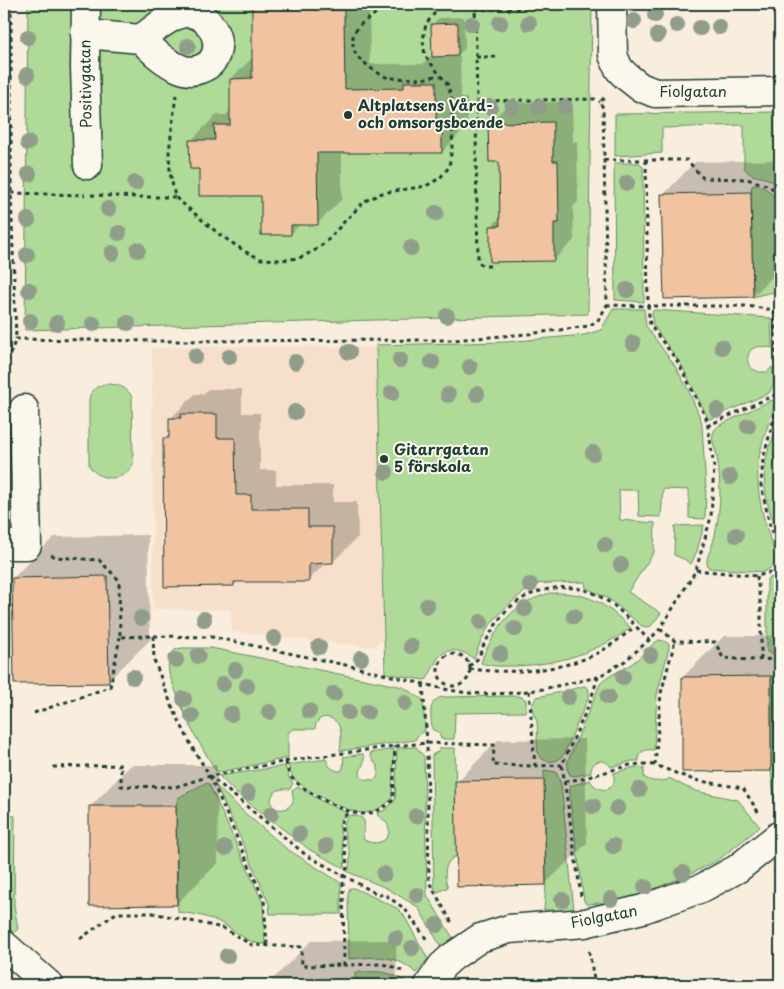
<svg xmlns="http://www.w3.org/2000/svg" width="784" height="989" font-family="'Playpen Sans',sans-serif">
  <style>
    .built { fill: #f7e0cb }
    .green { fill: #afda97; stroke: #678c66 }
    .shadow { fill: #0003 }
    .building { fill: #f1c3a1; stroke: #1f3d34 }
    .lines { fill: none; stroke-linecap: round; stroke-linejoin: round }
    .minor-casing { stroke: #1f3d34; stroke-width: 31 }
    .path { stroke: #1f3d34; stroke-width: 3; stroke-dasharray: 4 4; stroke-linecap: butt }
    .minor { stroke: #fbf7ec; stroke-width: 28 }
    .tree { fill: #919d8b }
    .poi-dot { fill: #1f3d34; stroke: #fbf7ec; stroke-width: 2 }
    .labels { text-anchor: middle; stroke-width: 4; stroke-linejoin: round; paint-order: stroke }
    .street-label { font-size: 15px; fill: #1f3d34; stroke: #fbf7ec }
    .poi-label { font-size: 15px; font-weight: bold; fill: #1f3d34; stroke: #fbf7ec; text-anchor: start }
  </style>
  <rect width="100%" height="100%" fill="#f9eddd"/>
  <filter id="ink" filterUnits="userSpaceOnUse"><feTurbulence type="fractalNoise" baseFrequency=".02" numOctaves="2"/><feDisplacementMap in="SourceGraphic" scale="10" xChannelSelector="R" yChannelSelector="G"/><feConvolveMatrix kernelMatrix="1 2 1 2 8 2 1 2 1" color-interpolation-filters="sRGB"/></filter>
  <g filter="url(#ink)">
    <polygon class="built" points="223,346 412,347 528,545 372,647 232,632 231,610 153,609 152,348"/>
    <g class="green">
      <polygon points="28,4 592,4 588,314 25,330"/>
      <path d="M780,112V189C777,186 774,183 770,180C760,175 749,178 744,167V125L662,128V153L615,156V114Z"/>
      <polygon points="614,163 640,163 643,167 644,302 615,300"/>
      <polygon points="754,185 760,185 769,191 780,205 780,292 768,293 753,297 751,192 752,186"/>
      <path d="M613,309H644L646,326L675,366L688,389L701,420L702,426L706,489L705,519L689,518V490L663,489L661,517L639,516L638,490H619L620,520L655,523L654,552L628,592L661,613L651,626L647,627L642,626L609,599L586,588L585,582L527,584L528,589C511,602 492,618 483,637C479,644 477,652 474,659C465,652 451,646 441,655C435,661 432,671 427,679L424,680L385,673L376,345L505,342L584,335L601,330Z"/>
      <path d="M654,310L771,318L772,348C762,346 750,344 748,357C747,361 748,364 751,368L759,372H767L772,367C774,377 775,385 769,393L710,419L708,418L682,366L653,325L652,312Z"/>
      <path d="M105,384C117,384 126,386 132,397L133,464C125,483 98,482 89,465V400C90,391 96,386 105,384Z"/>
      <path d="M772,400L775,403C770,421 762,439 759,458C754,491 765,526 776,556C776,565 770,569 763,572L709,568C704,561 709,554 712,546C717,530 719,513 720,496C720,483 719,469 717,457C716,449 711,441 713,434C714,429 717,427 720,425Z"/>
      <path d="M780,410V506L779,508L780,539C768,509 759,484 768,451C769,445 773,439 775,433C778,425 779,418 780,410Z"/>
      <polygon points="704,525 697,551 691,564 684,559 674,555 675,526"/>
      <polygon points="780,572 780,657 767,652 767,579 773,577"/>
      <path d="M550,593C589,592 603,602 631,628C597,652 557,665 515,666C503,666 493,667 481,663C483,655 487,648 491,641C506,614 520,602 550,593Z"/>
      <path d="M659,640L664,641L669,644V648L657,695L654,750C648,749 644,750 639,754V761H632L611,767C605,757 590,760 591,773L575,776L570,775L567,769L568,761L600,684C609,674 624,670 634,662C643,655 650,645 659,640Z"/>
      <path d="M181,648H211L403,687L423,700L425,730L417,736L415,740L340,751C341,743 342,733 339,726C336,718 323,714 318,721C316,723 315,726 315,729H293L288,733V758L220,772L216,771L193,732L181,705L169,674L168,657L175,650Z"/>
      <polygon points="776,664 780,666 780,802 774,799 771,771 771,676 776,677 778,674"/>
      <path d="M584,686L588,688L589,691V696L564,754C560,759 555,763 547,761C532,758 539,734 537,722C536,717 532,713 532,707C532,703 535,700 537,697L565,691Z"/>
      <path d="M518,696L522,697L526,700V712L455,713L454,739H441L439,733L432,729C431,717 427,701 442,697Z"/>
      <path d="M416,747L420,752L424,756L427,895L453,938L441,947L418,907L386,888L348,872C349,867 350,862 350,856C349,843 337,825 350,815C374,818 360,826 364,840C386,851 400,827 378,816L377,813L385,810L395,800L397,748Z"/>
      <path d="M440,748H455L457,856C444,860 443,876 448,887L438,892L434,888L432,755L439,751Z"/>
      <path d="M394,749L392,798C386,806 371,814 361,813C346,811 300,789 292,776C290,773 289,768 288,765L326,759C329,767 332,771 341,771C344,767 344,762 343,757L363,754C367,763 360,766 360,775L363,779L374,780L377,778C382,764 372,764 370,753Z"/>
      <path d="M285,766L290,780L293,783L290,789C282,788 272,790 271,800C271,803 271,805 274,807C279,812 289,809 292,803C294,800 293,795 292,791L298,787L327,804L346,812L339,823L345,861L344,868L310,850L236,793L219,776Z"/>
      <path d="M635,767L644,768V777C650,782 659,782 667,780L669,778L684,786L696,791L738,800L760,827L717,861L690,874L647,892L614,902L586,904L584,901L570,801V786L590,780C595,790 610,794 614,782C614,782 614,774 614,773Z"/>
      <polygon points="544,770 556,772 561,784 574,911 544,910 546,885"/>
      <path d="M205,783L209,784L263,903L265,944C249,945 236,931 223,924C208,916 194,914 178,912L176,806L178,798Z"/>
      <polygon points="216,786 246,814 287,849 338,881 341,884 341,914 270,914 269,904 245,848"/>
      <polygon points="6,815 15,816 14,905 18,929 14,933 4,923 4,820"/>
      <path d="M350,888H354L397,908L403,914L428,959L416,973C394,953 376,957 349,959L348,893Z"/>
      <path d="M355,972C377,972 388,969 407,983V985H355Z"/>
    </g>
    <g class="shadow">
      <polygon points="253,4 369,4 370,64 423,64 430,57 433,57 432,25 439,18 464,17 465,48 456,57 460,57 461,98 467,98 467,126 442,152 342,152 342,199 317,224 300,224 291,234 262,194 200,168 191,141 216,115 226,115 231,110 231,79 253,57"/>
      <polygon points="572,102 573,142 577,141 578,202 573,207 574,240 554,260 491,226 501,217 500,160 489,123 509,103"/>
      <polygon points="780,160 780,269 753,296 663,195 695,162"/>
      <polygon points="208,389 242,389 242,413 260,413 260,470 276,470 276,485 333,485 333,502 357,502 358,537 333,562 327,562 308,580 238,580 234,585 165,439 170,433 170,419 195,394 203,394"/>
      <polygon points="148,535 150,640 108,681 13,578 54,537"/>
      <polygon points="724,636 780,636 780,760 771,770 683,677"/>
      <polygon points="585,739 587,843 545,884 457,782 498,740"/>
      <polygon points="131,765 217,765 218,863 176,904 90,807"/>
      <polygon points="396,940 397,985 270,985 270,982 311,941"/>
    </g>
    <g class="building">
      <polygon points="252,4 316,4 316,10 344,10 345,89 404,88 404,82 436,82 436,123 442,123 442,153 317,153 318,225 291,225 291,235 261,235 261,196 199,196 199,169 190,169 189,140 215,140 214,125 230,125 230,79 252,78"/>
      <polygon points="458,23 458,56 432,57 431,24"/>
      <polygon points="553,122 553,161 558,161 559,223 554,223 554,261 490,262 490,226 500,226 499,162 489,162 488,123"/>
      <polygon points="751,192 753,297 664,299 661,194"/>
      <polygon points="181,414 217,414 217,438 235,438 236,495 251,495 251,509 308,509 308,527 333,527 333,563 309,564 309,582 234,582 234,586 164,587 163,438 169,438 169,418 181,418"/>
      <polygon points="107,576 109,683 14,684 12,578"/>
      <polygon points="771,676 771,771 682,772 682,677"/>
      <polygon points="527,780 544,780 546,885 457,887 455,781"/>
      <polygon points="89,806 176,806 177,905 89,906"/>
    </g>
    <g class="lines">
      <g class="minor-casing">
        <g id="minor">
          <polyline points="86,4 85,67 88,165"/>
          <polyline points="612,4 613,55 619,69 626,76 640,87 655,93 780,91"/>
          <path d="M85,34L141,39C153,30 172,13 187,13C215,13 230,55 203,68C196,71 188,72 181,69C165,63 153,51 141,39"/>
          <polyline points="4,545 27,545 24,409"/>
          <polyline points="4,945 49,985"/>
          <polyline points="429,985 442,966 452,957 480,938 509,929 585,923 643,909 702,888 737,869 780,835"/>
        </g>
      </g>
      <g class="path">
        <polyline points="11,4 11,193 16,339"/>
        <polyline points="475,4 477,101"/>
        <polyline points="438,8 405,5 390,7 379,11 361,24 353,34 353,48 357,57 372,69 383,76 390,78 423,79 439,75"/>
        <polyline points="475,9 585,8"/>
        <polyline points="476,57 499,57"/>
        <polyline points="176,95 169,152 170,172 175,197 220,235 246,252 261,259 281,260 299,258 314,251 327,241 343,223 365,201 382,193 426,186 440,178 449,167 452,147 453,124 451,97 448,85 425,56 423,40 426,24 442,4"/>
        <polyline points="604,160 687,160 703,178 747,179 770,186 780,197"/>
        <polyline points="646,160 648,306 747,306 774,310 778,404 763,459 761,485 770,526 777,546 780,553"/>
        <polyline points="4,190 11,193 85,195"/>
        <polyline points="91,195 139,197 175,197"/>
        <path d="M490,266C484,266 480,266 478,259L476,157L477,101L595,99L600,102"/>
        <polyline points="4,369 16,339 157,341 452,340 528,334 589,326 599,319 607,305 603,108 600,102 606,96"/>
        <polyline points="707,426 777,394 780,394"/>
        <polyline points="51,555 55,557 99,560 119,580 120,637 153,636 212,637 355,667 444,689 467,693 490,694 513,693 543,689 598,677 625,661 649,640 660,629 670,613 696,570 711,517 714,467 707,420 678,362 650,325 648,306 607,305"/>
        <polyline points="696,570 757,576 768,573 780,564"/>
        <polyline points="757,576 761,610 761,659"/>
        <polyline points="660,629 675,641 715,642 723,658 749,660 777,659 780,660"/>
        <polyline points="153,636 154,660 171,704 192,747 210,776 306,855 379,895 384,894 405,909 425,937 428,942"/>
        <circle cx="454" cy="670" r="16"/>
        <path d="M469,666C472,664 476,661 478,658C480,655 481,651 482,648C489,636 496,623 505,612C530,586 574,579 604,599C621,609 635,626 649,640"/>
        <path d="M470,669C511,674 559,672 598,653C611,646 623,636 635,627"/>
        <polyline points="423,684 427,743 429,882 452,923"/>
        <polyline points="529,691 535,766"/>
        <polyline points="34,713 110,687 120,637"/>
        <path d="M286,762C287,767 288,772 291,777C301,790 346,814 362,814C373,815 386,807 393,800L395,746"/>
        <polyline points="655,765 661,693 675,641"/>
        <polyline points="53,767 121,765 121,786 175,787 210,776 293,760 395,746 427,743 494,745 493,765 532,766 562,765"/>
        <polyline points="210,776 264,900 267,945"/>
        <polyline points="565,781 581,779 630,765 643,764 655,765 694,780 743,788 760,815"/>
        <polyline points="581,896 562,765 590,702 598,677"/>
        <polyline points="80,939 116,913 153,913 223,928 252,945 301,947 302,966 383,964 397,968 405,973"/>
        <polyline points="589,951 595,985"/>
        <polyline points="344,966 343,876 347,868 347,864 341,824 344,817 350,811"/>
      </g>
      <use href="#minor" class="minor"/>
    </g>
    <g class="tree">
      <circle cx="655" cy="15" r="8"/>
      <circle cx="634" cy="21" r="8"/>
      <circle cx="500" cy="23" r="8"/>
      <circle cx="529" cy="23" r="8"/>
      <circle cx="472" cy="24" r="8"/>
      <circle cx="677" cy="25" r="8"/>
      <circle cx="719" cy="27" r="8"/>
      <circle cx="700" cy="28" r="8"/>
      <circle cx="658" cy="35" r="8"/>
      <circle cx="28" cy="37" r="8"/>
      <circle cx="188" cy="46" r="8"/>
      <circle cx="27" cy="75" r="8"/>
      <circle cx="490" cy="107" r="8"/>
      <circle cx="512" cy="107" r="8"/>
      <circle cx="539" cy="107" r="8"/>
      <circle cx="565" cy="107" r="8"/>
      <circle cx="28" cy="143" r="8"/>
      <circle cx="29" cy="174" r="8"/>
      <circle cx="135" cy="183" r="8"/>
      <circle cx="627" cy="183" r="8"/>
      <circle cx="108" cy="209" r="8"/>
      <circle cx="436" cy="213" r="8"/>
      <circle cx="28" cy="220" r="8"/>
      <circle cx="119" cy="233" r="8"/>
      <circle cx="411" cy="248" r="8"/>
      <circle cx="138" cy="250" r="8"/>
      <circle cx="112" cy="253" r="8"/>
      <circle cx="27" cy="255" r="8"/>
      <circle cx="29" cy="290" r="8"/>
      <circle cx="627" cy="290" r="8"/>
      <circle cx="447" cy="316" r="8"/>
      <circle cx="30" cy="321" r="8"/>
      <circle cx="57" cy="323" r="8"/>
      <circle cx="128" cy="323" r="8"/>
      <circle cx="93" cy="324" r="8"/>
      <circle cx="633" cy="343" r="8"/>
      <circle cx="722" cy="347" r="8"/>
      <circle cx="349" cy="352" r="8"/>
      <circle cx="195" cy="356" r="8"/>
      <circle cx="229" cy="357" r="8"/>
      <circle cx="400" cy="360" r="8"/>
      <circle cx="295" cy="362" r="8"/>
      <circle cx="432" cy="362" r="8"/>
      <circle cx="470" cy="367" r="8"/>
      <circle cx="392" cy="393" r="8"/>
      <circle cx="477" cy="394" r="8"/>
      <circle cx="448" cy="395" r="8"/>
      <circle cx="717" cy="410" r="8"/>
      <circle cx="295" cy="412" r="8"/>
      <circle cx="748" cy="426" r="8"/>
      <circle cx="593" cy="453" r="8"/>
      <circle cx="386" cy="472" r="8"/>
      <circle cx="730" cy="477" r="8"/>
      <circle cx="736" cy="535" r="8"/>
      <circle cx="605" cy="545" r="8"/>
      <circle cx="621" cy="565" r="8"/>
      <circle cx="530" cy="585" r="8"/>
      <circle cx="427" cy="606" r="8"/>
      <circle cx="525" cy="609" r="8"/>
      <circle cx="574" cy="616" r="8"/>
      <circle cx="141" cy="618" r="8"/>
      <circle cx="204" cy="619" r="8"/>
      <circle cx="481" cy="622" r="8"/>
      <circle cx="515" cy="629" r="8"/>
      <circle cx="274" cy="638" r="8"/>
      <circle cx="411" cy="646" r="8"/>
      <circle cx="319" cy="647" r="8"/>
      <circle cx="500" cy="654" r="8"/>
      <circle cx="650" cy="655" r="8"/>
      <circle cx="198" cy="656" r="8"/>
      <circle cx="361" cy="658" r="8"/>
      <circle cx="176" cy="660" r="8"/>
      <circle cx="235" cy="670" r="8"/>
      <circle cx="133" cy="677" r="8"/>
      <circle cx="623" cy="677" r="8"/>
      <circle cx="223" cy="684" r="8"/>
      <circle cx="247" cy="686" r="8"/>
      <circle cx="334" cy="694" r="8"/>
      <circle cx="568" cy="697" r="8"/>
      <circle cx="608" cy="697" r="8"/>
      <circle cx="184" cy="699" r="8"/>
      <circle cx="405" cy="703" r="8"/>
      <circle cx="309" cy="711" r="8"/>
      <circle cx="269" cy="712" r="8"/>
      <circle cx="348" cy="712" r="8"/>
      <circle cx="367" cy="712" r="8"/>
      <circle cx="231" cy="714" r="8"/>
      <circle cx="192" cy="716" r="8"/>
      <circle cx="639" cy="790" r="8"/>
      <circle cx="248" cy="793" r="8"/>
      <circle cx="593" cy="806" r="8"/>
      <circle cx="617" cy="808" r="8"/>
      <circle cx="271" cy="814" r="8"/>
      <circle cx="416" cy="816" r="8"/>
      <circle cx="299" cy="834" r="8"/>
      <circle cx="326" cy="846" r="8"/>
      <circle cx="613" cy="846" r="8"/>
      <circle cx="225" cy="848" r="8"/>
      <circle cx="683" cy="873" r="8"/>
      <circle cx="384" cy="874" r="8"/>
      <circle cx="645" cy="887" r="8"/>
      <circle cx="417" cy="895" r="8"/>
      <circle cx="611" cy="899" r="8"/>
      <circle cx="562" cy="900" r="8"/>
      <circle cx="437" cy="925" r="8"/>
      <circle cx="396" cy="938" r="8"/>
      <circle cx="412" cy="948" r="8"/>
      <circle cx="227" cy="956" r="8"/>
    </g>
  </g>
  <g class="poi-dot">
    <circle cx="348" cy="115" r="5"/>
    <circle cx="384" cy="459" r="5"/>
  </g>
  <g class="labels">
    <g class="street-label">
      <text transform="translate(86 84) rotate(-91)" y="5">Positivgatan</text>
      <text x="693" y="97">Fiolgatan</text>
      <text transform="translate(604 917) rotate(-11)" y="5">Fiolgatan</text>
    </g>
    <g class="poi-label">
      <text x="358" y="111">Altplatsens Vård-<tspan x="358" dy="17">och omsorgsboende</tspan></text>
      <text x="394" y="455">Gitarrgatan<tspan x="394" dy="17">5 förskola</tspan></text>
    </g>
  </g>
  <rect width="784" height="989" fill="none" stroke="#fbf7ec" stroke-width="20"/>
  <rect x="10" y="10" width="764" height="969" fill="none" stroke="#1f3d34" stroke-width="2" filter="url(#ink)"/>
</svg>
